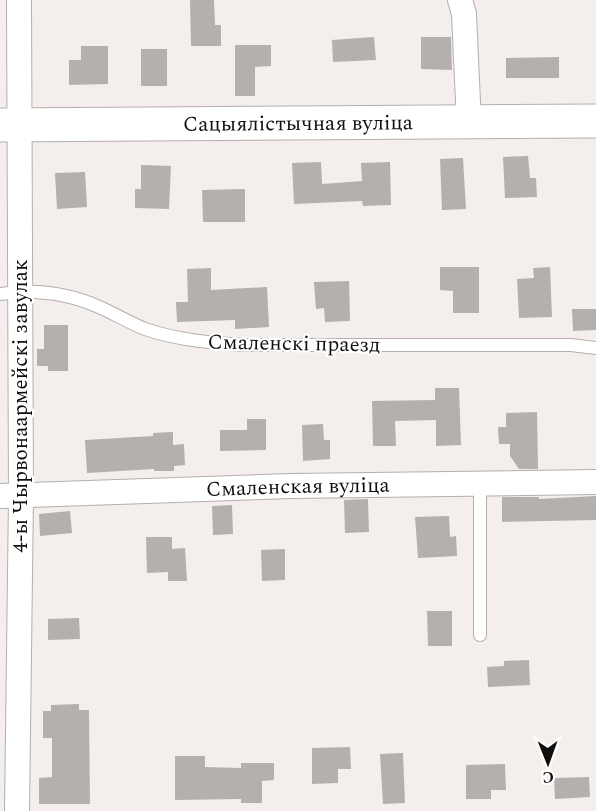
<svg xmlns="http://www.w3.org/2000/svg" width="596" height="811" font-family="Spectral,serif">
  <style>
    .building { fill: #b5b0ad }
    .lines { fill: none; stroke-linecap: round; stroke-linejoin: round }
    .service-casing { stroke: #b4afac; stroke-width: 14 }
    .minor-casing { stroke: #b4afac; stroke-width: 26 }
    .secondary-casing { stroke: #b4afac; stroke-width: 35 }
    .service { stroke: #fff; stroke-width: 12 }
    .minor { stroke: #fff; stroke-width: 24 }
    .secondary { stroke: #fff; stroke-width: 33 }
    .labels { text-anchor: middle; stroke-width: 4.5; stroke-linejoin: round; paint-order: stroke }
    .street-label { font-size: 21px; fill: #110f0e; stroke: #fff }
  </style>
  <rect width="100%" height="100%" fill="#f4efec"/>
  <g class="building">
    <polygon points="190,0 214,0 215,25 221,25 221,46 191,46"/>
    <polygon points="374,37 376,60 333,62 332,40"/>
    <polygon points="421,37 451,37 452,70 421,69"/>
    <polygon points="235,45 271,45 271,66 255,67 255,96 235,96"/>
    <polygon points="81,46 108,46 108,84 69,85 69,60 81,60"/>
    <rect x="141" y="49" width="26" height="37"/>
    <polygon points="559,57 559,78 506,78 506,58"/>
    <polygon points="528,156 530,178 536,178 537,197 505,198 503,157"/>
    <polygon points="463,158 466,209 442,210 440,159"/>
    <polygon points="321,162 322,184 362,181 361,163 390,162 391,205 363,206 362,201 294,204 292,163"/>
    <polygon points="141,165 171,166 169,209 135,208 135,189 141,189"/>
    <polygon points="85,172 87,207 57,209 55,173"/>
    <polygon points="245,189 245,222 203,222 202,190"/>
    <polygon points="440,267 479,267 479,313 453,313 453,291 440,290"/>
    <polygon points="550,267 552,317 519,318 517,279 534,278 533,268"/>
    <polygon points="211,268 211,290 267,287 269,327 235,329 235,320 177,322 176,302 188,302 187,269"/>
    <polygon points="349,281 350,321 325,322 324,308 316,309 314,282"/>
    <polygon points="572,309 596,309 596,330 573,331"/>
    <polygon points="44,325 68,325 68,371 48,371 48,366 37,366 37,349 44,349"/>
    <polygon points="435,388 459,388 461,445 436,446 436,420 395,421 396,446 373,446 372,401 435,400"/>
    <polygon points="537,412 538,469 519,469 510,456 510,444 499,444 498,427 506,427 506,413"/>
    <polygon points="247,419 266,419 266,450 220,451 220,430 247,430"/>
    <polygon points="323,424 324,440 330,440 330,459 303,461 302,425"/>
    <polygon points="173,432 173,445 184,444 185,465 174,466 174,471 154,471 154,469 87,473 85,440 153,436 153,433"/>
    <polygon points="596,496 596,520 502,522 502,497 539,497 539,499"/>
    <polygon points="368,499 369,532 345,533 344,500"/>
    <polygon points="232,505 233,534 213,535 212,506"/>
    <polygon points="70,511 72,533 40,536 39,514"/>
    <polygon points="449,516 450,537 456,536 457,556 418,558 415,517"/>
    <polygon points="146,537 172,537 172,549 185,548 187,581 168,581 168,572 147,573"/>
    <polygon points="285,549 285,580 262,581 261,550"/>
    <polygon points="427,611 452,611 452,646 428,646"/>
    <polygon points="79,618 80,639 48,640 48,619"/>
    <polygon points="529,660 530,685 488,687 487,667 504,666 504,661"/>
    <polygon points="79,704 79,710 89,710 90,804 39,804 39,778 52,777 52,738 43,738 43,711 51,711 51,705"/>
    <polygon points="350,747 351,769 338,769 338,783 312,784 312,748"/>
    <polygon points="403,753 405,803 383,804 380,754"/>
    <polygon points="175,756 205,756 205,767 241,768 241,763 274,763 274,780 262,781 262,803 241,803 241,799 175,800"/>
    <polygon points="505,764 506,790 491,790 491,799 466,799 466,765"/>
    <polygon points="589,777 590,797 555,799 554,778"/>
  </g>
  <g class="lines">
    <g class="service-casing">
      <g id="service">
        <path d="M0,294C34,289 68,293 99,307C115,314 130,323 145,329C177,340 212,343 245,345H571L596,348"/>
        <polyline points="480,635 480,484"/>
      </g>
    </g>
    <g class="minor-casing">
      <g id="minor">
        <polyline points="460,0 464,14 469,124"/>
        <path id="s1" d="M0,496L291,486L596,482"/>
        <polyline points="17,811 21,496 19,0"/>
      </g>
    </g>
    <g class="secondary-casing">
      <g id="secondary">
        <path id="s2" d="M0,125L596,121"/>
      </g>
    </g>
    <use href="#service" class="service"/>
    <use href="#minor" class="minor"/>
    <use href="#secondary" class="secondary"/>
  </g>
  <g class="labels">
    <g class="street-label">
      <text dy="7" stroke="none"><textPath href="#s2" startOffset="298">Сацыялістычная вуліца</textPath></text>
      <text transform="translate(294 343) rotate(1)" y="7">Смаленскі праезд</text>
      <text transform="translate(20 406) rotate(-90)" y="7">4-ы Чырвонаармейскі завулак</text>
      <text dy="7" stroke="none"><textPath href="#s1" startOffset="298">Смаленская вуліца</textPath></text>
    </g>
  </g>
  <g transform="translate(548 763) rotate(179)" stroke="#ffffff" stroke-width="4.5" paint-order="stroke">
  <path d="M0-4.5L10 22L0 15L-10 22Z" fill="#110f0e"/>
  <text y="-9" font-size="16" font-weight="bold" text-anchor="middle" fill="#110f0e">С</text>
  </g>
</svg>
